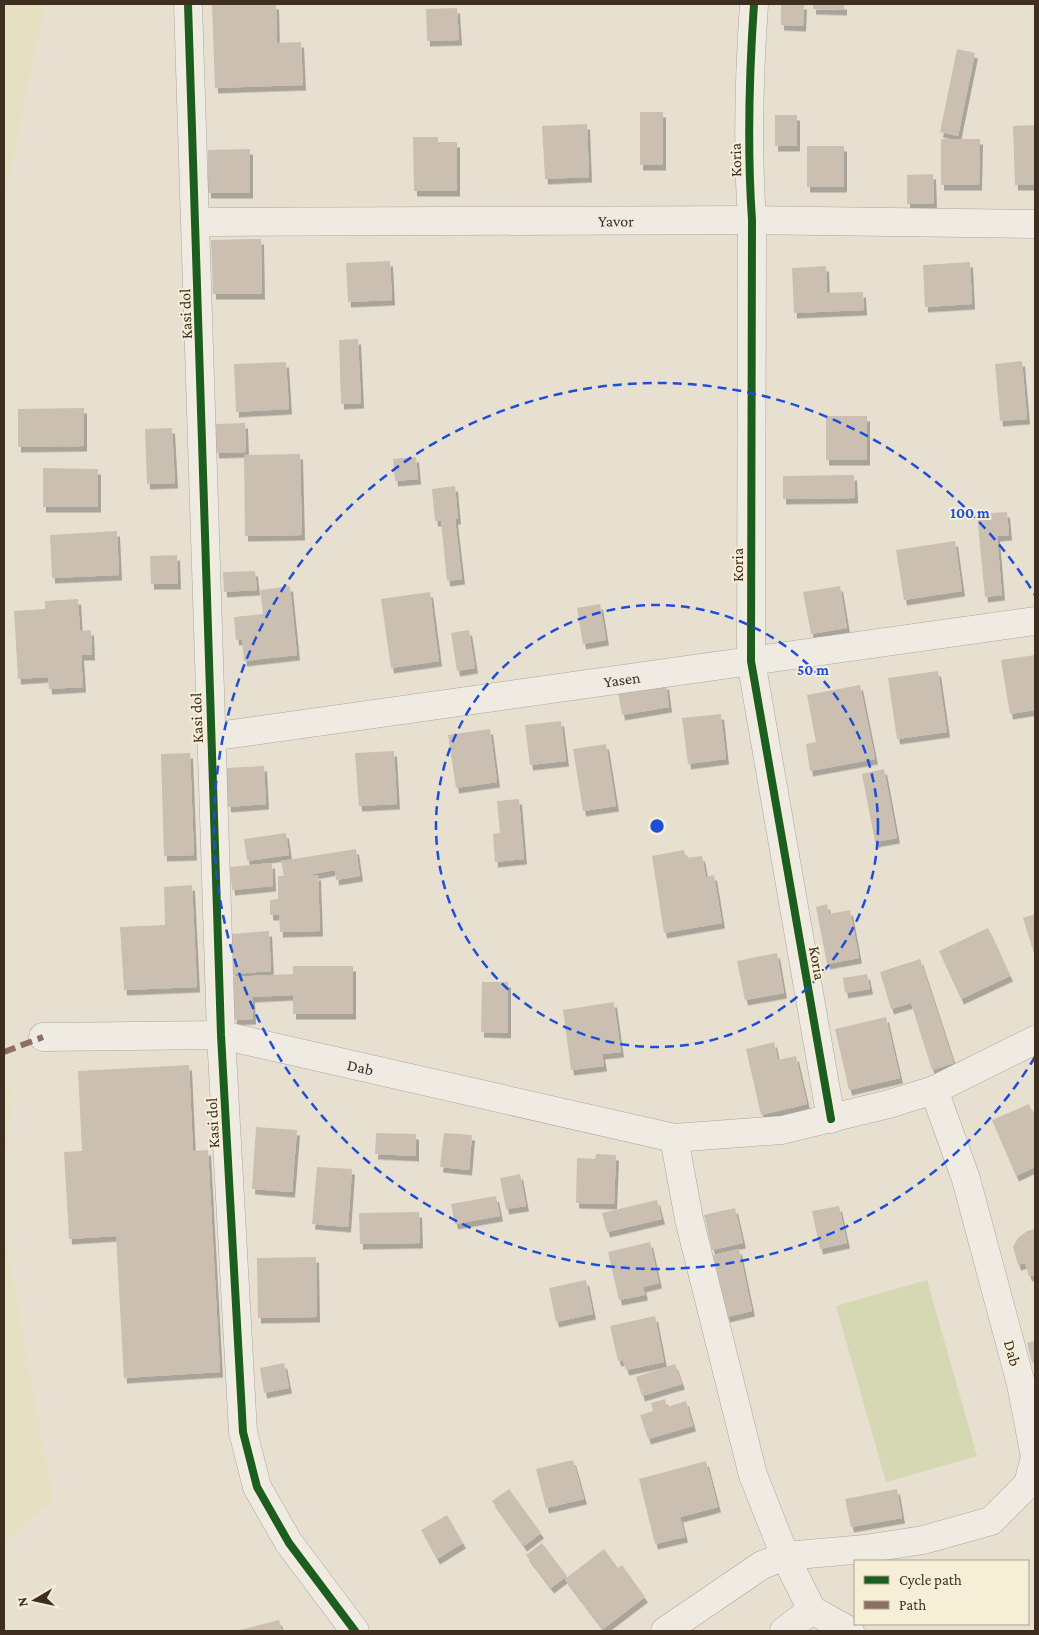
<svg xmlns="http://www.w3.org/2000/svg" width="1039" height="1635" font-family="'Crimson Pro',serif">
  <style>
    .farmland { fill: #e6dfc2 }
    .green { fill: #d6d7b3 }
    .building { fill: #cbbfb2; filter: url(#shadow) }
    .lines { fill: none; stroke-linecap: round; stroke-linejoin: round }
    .street-casing { stroke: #ada599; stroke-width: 29 }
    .street { stroke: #efebe3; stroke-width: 28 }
    .quiet { stroke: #8d6e63; stroke-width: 6; stroke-dasharray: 12 6; stroke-linecap: butt }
    .cycleway-casing { stroke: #f7eed8; stroke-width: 11 }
    .cycleway { stroke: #1b5e20; stroke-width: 8 }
    .ring { fill: none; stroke: #1d4ed8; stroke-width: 2.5; stroke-dasharray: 9 6 }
    .labels { text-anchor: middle; stroke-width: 4; stroke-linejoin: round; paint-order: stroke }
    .street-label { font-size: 16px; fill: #3d2e20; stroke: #f7eed8 }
    .centre { fill: #1d4ed8; stroke: #f7eed8; stroke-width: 2.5 }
    .ring-label { font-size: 15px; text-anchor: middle; font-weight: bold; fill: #1d4ed8; stroke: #f7eed8; stroke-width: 4; stroke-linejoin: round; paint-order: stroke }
  </style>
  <defs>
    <filter id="shadow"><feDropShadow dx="3" dy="5.5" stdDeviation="0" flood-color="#0004"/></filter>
  </defs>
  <rect width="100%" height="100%" fill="#e7e0d1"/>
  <g class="farmland">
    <polygon points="4,4 45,4 4,205"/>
    <polygon points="14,1087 4,1171 4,1091"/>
    <polygon points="4,1230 53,1501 4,1542"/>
  </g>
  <polygon class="green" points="927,1280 977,1456 886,1482 836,1306"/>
  <g class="building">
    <polygon points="212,4 276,4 277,43 301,42 303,85 215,88"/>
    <polygon points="781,4 804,4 803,26 781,25"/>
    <polygon points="813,4 844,4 844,10 813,9"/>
    <polygon points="457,8 459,40 427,41 426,9"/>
    <polygon points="957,49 975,53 958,136 940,132"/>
    <rect x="640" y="112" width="23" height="53"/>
    <rect x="775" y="115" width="22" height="31"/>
    <polygon points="587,124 589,177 545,179 542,126"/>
    <polygon points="1035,125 1035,185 1015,185 1013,126"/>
    <polygon points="413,137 438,137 438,142 457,142 457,191 414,191"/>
    <polygon points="941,139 980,139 979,185 941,185"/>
    <rect x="807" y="146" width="37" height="41"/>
    <polygon points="250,149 250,193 208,193 208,150"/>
    <polygon points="933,174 934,203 907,204 907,175"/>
    <polygon points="261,239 262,294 213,294 211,240"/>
    <polygon points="390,261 392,300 348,302 346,263"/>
    <polygon points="970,262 972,304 925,307 923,265"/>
    <polygon points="826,266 827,293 863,292 864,310 794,313 792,268"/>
    <polygon points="358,339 361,403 341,404 339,340"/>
    <polygon points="1022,361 1027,419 1000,421 995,364"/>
    <polygon points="286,362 289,409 236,412 234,364"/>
    <polygon points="84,408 84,446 18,447 18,409"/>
    <rect x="826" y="416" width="41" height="44"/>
    <polygon points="245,423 246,452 216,453 215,424"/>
    <polygon points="172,428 175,483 147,484 145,429"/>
    <polygon points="300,454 302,535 245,536 244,455"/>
    <polygon points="416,457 418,479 395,481 393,459"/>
    <polygon points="43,468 98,469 98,507 43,507"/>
    <polygon points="854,475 855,498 783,499 783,476"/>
    <polygon points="455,486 458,519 455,519 462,579 447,581 441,521 435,521 432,489"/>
    <polygon points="1007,512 1009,535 997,536 1002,595 985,597 977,514"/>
    <polygon points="117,531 119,575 52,578 50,535"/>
    <polygon points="955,541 962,591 904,600 896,550"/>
    <polygon points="177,555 178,584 151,584 150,556"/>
    <polygon points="255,571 257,590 224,592 223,572"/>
    <polygon points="290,586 297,655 244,661 242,640 236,640 234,617 263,614 260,590"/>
    <polygon points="840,586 847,628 811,634 803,592"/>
    <polygon points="430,592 439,661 391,668 381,599"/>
    <polygon points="78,599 80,631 91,630 92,655 81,655 83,687 49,689 48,677 18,679 14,611 45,609 45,601"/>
    <polygon points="600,604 606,640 583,644 577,608"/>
    <polygon points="469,630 475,668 457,671 451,633"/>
    <polygon points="1035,655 1035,710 1010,714 1001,660"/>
    <polygon points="938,671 947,732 897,739 888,678"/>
    <polygon points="666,684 669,707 622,715 618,692"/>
    <polygon points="860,685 875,759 810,771 806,744 816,742 807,695"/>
    <polygon points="721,714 726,759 688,764 682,718"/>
    <polygon points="561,721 566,761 530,765 525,725"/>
    <polygon points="490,729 497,782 456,788 448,735"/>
    <polygon points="606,744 616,806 583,811 573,749"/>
    <polygon points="394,751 397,804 359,806 355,753"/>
    <polygon points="190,753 194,855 164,856 161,754"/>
    <polygon points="264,766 266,804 228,807 226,768"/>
    <polygon points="884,769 897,838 875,842 862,774"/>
    <polygon points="519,799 524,859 495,862 493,834 500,833 497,801"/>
    <polygon points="286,833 289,855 247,861 244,839"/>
    <polygon points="356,849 360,876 336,880 335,870 302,876 318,875 320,931 280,932 279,915 270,915 270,900 278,899 278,876 284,876 281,861"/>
    <polygon points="684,850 686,858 702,856 706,877 714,875 722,923 664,933 652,856"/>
    <polygon points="272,863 273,886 232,890 230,867"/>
    <polygon points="192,885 197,987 124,990 120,927 165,925 164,887"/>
    <polygon points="827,904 829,914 850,910 859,958 827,964 816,907"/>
    <polygon points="1035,914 1035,957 1023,918"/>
    <polygon points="988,928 1010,976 961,999 939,951"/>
    <polygon points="269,931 271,971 232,974 230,934"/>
    <polygon points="777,953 784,993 745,1000 737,961"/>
    <polygon points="920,959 954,1063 932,1070 911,1003 891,1009 880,972"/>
    <polygon points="293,966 353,966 353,1014 293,1014 293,995 252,997 253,1019 234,1020 232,977 293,974"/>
    <polygon points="867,974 870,989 845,993 843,978"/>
    <polygon points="482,982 508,982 508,1033 481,1032"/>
    <polygon points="614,1002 621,1052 602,1054 604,1066 571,1070 563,1010"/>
    <polygon points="886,1017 900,1078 849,1090 835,1029"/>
    <polygon points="774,1042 778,1060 796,1056 807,1104 761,1115 746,1049"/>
    <polygon points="189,1065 193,1151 208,1150 220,1372 124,1378 116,1236 69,1239 64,1152 82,1151 78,1071"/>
    <polygon points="1029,1104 1035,1118 1035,1167 1016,1176 992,1120"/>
    <polygon points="256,1127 297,1130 292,1192 252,1189"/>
    <polygon points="376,1133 416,1134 416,1156 375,1154"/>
    <polygon points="444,1133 472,1135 469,1170 440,1167"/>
    <polygon points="596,1154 616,1155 614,1204 576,1203 577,1158 595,1159"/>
    <polygon points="317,1167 352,1169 348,1227 312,1224"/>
    <polygon points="520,1174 526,1206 506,1209 500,1178"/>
    <polygon points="496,1196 500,1216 455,1224 451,1204"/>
    <polygon points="657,1200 662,1219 607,1232 602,1213"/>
    <polygon points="839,1206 847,1243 820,1249 812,1211"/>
    <polygon points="735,1208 743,1243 712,1250 704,1215"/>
    <polygon points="419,1212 420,1243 360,1244 359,1213"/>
    <polygon points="1035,1229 1035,1275 1029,1276 1025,1263 1018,1265 1013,1247 1018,1238 1027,1231"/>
    <polygon points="650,1242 659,1283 643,1287 645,1295 619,1300 608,1252"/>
    <polygon points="739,1249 752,1311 727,1317 713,1255"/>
    <polygon points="316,1257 317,1317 258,1318 257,1258"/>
    <polygon points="586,1280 593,1314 556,1322 549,1288"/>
    <polygon points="655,1316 664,1362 626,1370 623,1360 618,1361 610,1326"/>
    <polygon points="1035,1341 1035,1362 1032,1363 1027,1343"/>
    <polygon points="284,1363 289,1388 264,1393 260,1368"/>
    <polygon points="675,1364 682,1384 642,1396 636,1377"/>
    <polygon points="665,1399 667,1407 686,1401 693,1426 648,1439 640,1415 653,1411 651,1403"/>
    <polygon points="573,1460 584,1499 546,1508 536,1469"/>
    <polygon points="706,1461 718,1507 680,1517 685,1537 655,1544 639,1479"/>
    <polygon points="509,1489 541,1533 524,1546 492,1501"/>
    <polygon points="897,1489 902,1518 851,1527 845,1499"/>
    <polygon points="447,1515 463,1543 437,1559 421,1530"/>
    <polygon points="542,1543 567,1576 551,1588 526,1555"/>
    <polygon points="604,1549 618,1568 622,1565 645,1597 603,1629 565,1579"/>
    <polygon points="279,1620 282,1631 236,1631"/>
  </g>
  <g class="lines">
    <g class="street-casing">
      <g id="street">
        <polyline points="188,4 221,1035 243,1432 257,1487 289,1543 355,1631"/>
        <path d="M754,4C749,76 747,147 752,220L751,661L831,1119"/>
        <path id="s1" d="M196,222L752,220L1035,224"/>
        <path id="s2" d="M210,737L1035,621"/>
        <path id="s3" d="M43,1037L221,1035L674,1138L782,1130L889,1104L934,1090L1035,1040"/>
        <polyline points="674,1138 689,1219 753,1475 785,1556 812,1610 850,1631"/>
        <polyline points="665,1631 762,1565 785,1556 865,1549 923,1540 991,1521 1028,1484 1035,1457 1021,1384 966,1179 934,1090"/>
        <polyline points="784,1631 812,1610"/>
      </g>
    </g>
    <use href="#street" class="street"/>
    <polyline class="quiet" points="4,1052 43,1037"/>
    <g class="cycleway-casing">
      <g id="cycleway">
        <polyline points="188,4 221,1035 243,1432 257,1487 289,1543 355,1631"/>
        <path d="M754,4C749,76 747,147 752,220L751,661L831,1119"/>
      </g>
    </g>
    <use href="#cycleway" class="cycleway"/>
  </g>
  <g class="ring">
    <circle cx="657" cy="826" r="221"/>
    <path d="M1035 1057A443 443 0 1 1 1035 595"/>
  </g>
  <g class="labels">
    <g class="street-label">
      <text transform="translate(735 160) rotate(-91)" y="6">Koria</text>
      <text dy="6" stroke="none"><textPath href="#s1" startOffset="420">Yavor</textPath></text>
      <text transform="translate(185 314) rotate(-92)" y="6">Kasi dol</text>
      <text transform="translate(737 565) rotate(-90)" y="6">Koria</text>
      <text dy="6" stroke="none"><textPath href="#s2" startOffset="416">Yasen</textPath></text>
      <text transform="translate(196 718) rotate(-92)" y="6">Kasi dol</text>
      <text transform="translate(818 963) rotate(80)" y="6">Koria</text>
      <text dy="6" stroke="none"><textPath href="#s3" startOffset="321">Dab</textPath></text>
      <text transform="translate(212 1123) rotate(-93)" y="6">Kasi dol</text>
      <text transform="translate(1013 1353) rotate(75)" y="6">Dab</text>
    </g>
  </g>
  <circle cx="657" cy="826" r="8" class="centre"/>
  <g class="ring-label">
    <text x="970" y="518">100 m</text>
    <text x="813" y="675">50 m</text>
  </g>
  <rect width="1039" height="1635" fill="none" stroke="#3d2e20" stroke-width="10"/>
  <rect x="854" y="1560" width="175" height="65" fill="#f7eed8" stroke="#ada18e"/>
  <rect x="864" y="1576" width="25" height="8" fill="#1b5e20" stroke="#ada18e"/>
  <text x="899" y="1585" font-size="15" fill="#3d2e20">Cycle path</text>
  <rect x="864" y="1601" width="25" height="8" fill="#8d6e63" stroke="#ada18e"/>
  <text x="899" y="1610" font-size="15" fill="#3d2e20">Path</text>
  <g transform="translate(35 1600) rotate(261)" stroke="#f7eed8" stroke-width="4" paint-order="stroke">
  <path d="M0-4L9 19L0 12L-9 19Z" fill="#3d2e20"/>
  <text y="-8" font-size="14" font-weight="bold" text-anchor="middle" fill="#3d2e20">N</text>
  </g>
</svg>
